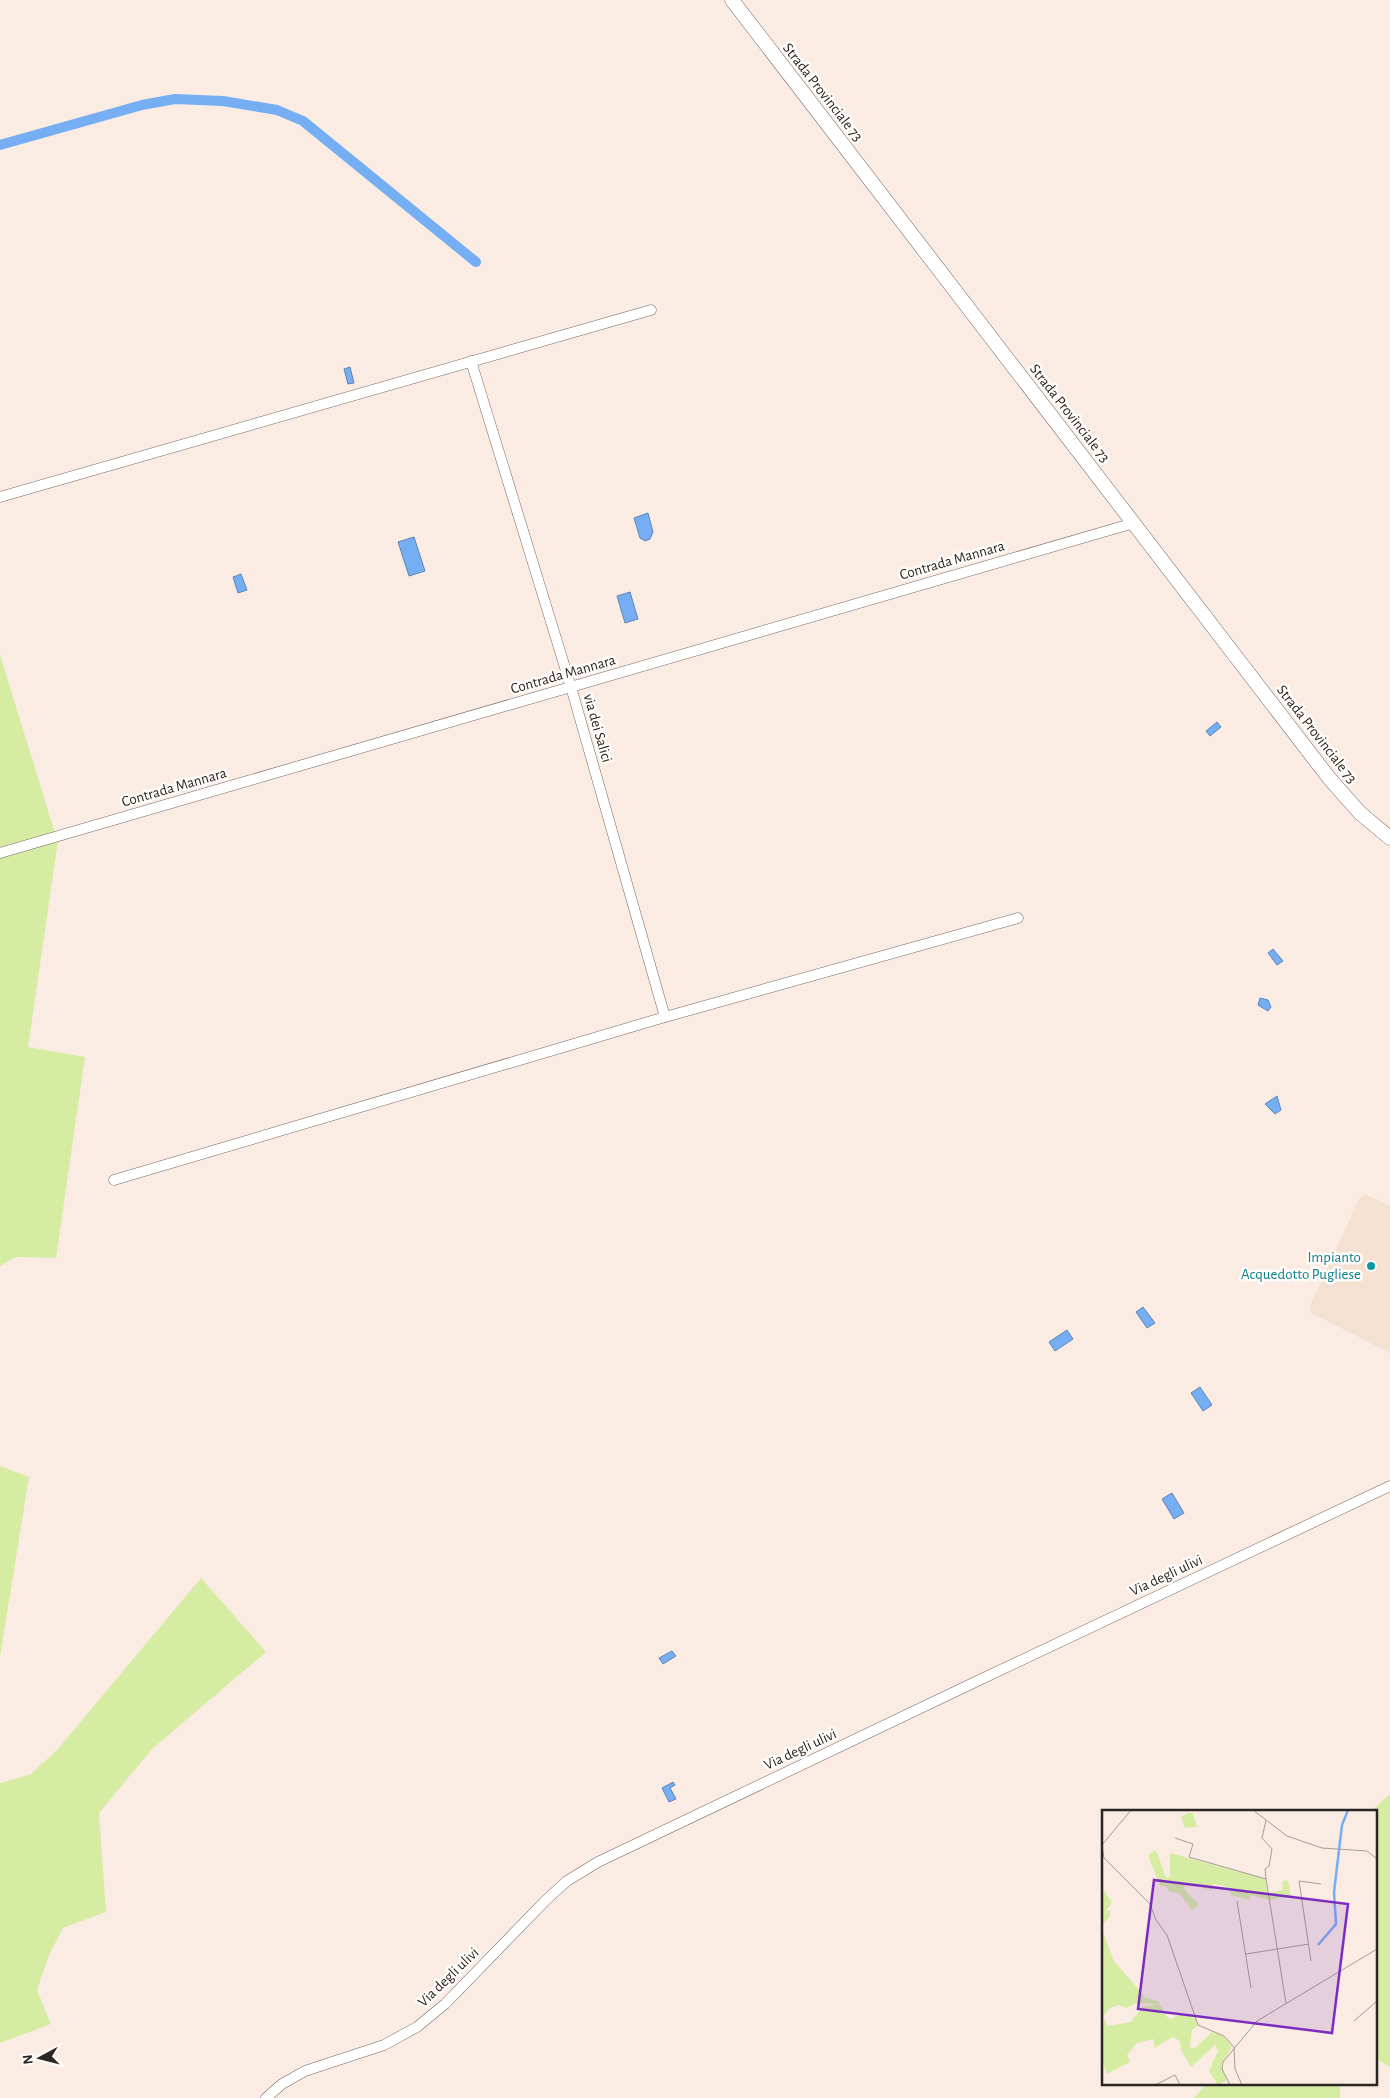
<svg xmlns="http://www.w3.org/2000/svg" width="1390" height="2098" font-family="'Alegreya Sans',sans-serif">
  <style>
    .industrial { fill: #f5e1d2 }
    .green { fill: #d6eca3 }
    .water { fill: #75aef3; stroke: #5e85b4 }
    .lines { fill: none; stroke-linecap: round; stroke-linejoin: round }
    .canal { stroke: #75aef3; stroke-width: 10 }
    .street-casing { stroke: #736760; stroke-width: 11 }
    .secondary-casing { stroke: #736760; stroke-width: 15 }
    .street { stroke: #fff; stroke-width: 10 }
    .secondary { stroke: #fff; stroke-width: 14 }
    .culture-dot { fill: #0f9aa8; stroke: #fffcfa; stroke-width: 2 }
    .labels { text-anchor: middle; stroke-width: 5; stroke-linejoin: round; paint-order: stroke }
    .street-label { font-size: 15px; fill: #2a2522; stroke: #fffcfa }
    .culture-label { font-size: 15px; fill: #0d838f; stroke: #fffcfa; text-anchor: end }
    .inset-river { fill: none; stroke: #75aef3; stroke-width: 2.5 }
    .inset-road { fill: none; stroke: #a79c96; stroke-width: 1 }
    .view { fill: #7b2cbf; fill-opacity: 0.15; stroke: #7b2cbf; stroke-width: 2.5 }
    .inset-edge { fill: none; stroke: #2a2522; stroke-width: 2.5 }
  </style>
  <rect width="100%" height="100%" fill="#faece3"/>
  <polygon class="industrial" points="1365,1194 1390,1206 1390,1353 1311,1313 1310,1306 1359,1199"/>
  <g class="green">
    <polygon points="0,655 55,833 0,849"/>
    <polygon points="58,841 28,1047 85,1057 56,1258 16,1257 0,1266 0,858"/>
    <polygon points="0,1466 29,1477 0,1657"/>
    <polygon points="201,1578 266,1652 152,1749 99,1813 106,1912 63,1928 49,1955 37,1990 51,2024 0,2043 0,1783 31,1774 57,1750"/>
    <polygon points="1390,1794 1390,2067 1376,2059 1376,1812 1370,1812"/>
    <polygon points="1206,2084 1340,2084 1340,2098 1194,2098"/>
  </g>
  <g class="water">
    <polygon points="350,367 354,383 348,384 344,369"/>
    <polygon points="648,513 653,532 650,539 645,541 640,538 634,518"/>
    <polygon points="414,537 425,571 409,576 398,542"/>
    <polygon points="241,574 247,590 238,593 233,577"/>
    <polygon points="630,592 638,619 625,623 617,596"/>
    <polygon points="1217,722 1221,727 1210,736 1206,731"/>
    <polygon points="1273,949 1283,961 1277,965 1268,953"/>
    <polygon points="1260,998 1268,1000 1271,1007 1268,1011 1258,1005"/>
    <polygon points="1277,1096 1281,1110 1275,1114 1265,1104"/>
    <polygon points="1143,1307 1155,1323 1147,1328 1136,1312"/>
    <polygon points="1067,1330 1073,1339 1055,1351 1049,1342"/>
    <polygon points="1200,1387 1212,1405 1203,1411 1191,1393"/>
    <polygon points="1172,1493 1184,1513 1174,1519 1162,1499"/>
    <polygon points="672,1651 676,1656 663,1664 659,1658"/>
    <polygon points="673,1782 675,1785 670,1788 676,1799 669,1802 662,1788"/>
  </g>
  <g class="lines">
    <polyline class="canal" points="0,145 142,105 175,99 223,101 277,110 303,121 476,262"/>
    <g class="street-casing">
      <g id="street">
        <polyline points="471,361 571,687 665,1017"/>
        <polyline points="0,497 651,310"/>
        <polyline points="0,853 1134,523"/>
        <polyline points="114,1180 665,1017 1018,918"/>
        <polyline points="266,2098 282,2084 305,2071 384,2045 417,2027 445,2004 546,1900 567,1881 598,1862 971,1684 1390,1486"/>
      </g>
    </g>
    <g class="secondary-casing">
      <polyline id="secondary" points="732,0 1329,778 1360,813 1390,838"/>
    </g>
    <use href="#street" class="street"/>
    <use href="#secondary" class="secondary"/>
  </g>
  <circle class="culture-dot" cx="1371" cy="1266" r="5"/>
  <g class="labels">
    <g class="street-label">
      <text transform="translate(823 92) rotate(52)" y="5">Strada Provinciale 73</text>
      <text transform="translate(1070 413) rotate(52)" y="5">Strada Provinciale 73</text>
      <text transform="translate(952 560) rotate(-16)" y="5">Contrada Mannara</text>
      <text transform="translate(563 674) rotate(-16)" y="5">Contrada Mannara</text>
      <text transform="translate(598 728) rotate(74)" y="5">via dei Salici</text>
      <text transform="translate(1317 734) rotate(52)" y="5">Strada Provinciale 73</text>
      <text transform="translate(174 787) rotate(-16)" y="5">Contrada Mannara</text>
      <text transform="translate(1166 1575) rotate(-25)" y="5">Via degli ulivi</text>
      <text transform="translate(800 1749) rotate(-25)" y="5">Via degli ulivi</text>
      <text transform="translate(448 1977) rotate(-44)" y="5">Via degli ulivi</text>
    </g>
    <g class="culture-label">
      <text x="1361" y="1262">Impianto<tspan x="1361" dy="17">Acquedotto Pugliese</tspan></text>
    </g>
  </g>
  <g transform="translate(1102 1810)">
    <rect width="275" height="275" fill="#faece3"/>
    <path d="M86,3H91L95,17L83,18L79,7ZM54,40L64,68L68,67V43L163,69L167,90L149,85L147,90L129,85L128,79L123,76L112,74L109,80L81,72L83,80L97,95L90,100L77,83L68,82L64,76H58L46,45ZM186,70L189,86L168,90L167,83L181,80L180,71ZM0,78L10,92L4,101L8,100V107L0,114ZM0,120L12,151L44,188L56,191L65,207L68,209L79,204L93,208L96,215L90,220L88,237L92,239L110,222L121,226L130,236L119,256L125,270L116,275L107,261L116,241L113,235L89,257L79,240L78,231L71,227L52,238V229L35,233L25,245L28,252L5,264L0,252ZM34,193L56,194L40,197L29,212L6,216L1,207L8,198L16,195L25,198Z" fill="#d6eca3" fill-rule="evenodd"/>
    <path class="inset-river" d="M216,135L234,114L232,82L240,15L246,0"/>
    <path class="inset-road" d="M151,0L185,26L220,38L265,41L275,49M73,28L91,34L87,47L164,69L184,193M0,35L29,0M0,36L2,48L48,94L54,110L65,125L96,215L122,226L132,237L133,259L140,275M164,69L163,59L167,56L170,39L160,28L164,10M135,91L149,178M144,144L207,134M209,151L197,71L219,74M252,211L275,191M53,275L73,265L78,275M128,275L120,259L121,252L155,211L275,139"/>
    <path class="view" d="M52,70L246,94L230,223L36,199Z"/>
    <rect width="275" height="275" class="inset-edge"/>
  </g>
  <g transform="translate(40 2058) rotate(263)" stroke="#fffcfa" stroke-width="4" paint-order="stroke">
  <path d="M0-4L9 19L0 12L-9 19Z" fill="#2a2522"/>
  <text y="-8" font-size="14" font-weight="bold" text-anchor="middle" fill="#2a2522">N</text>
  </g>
</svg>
